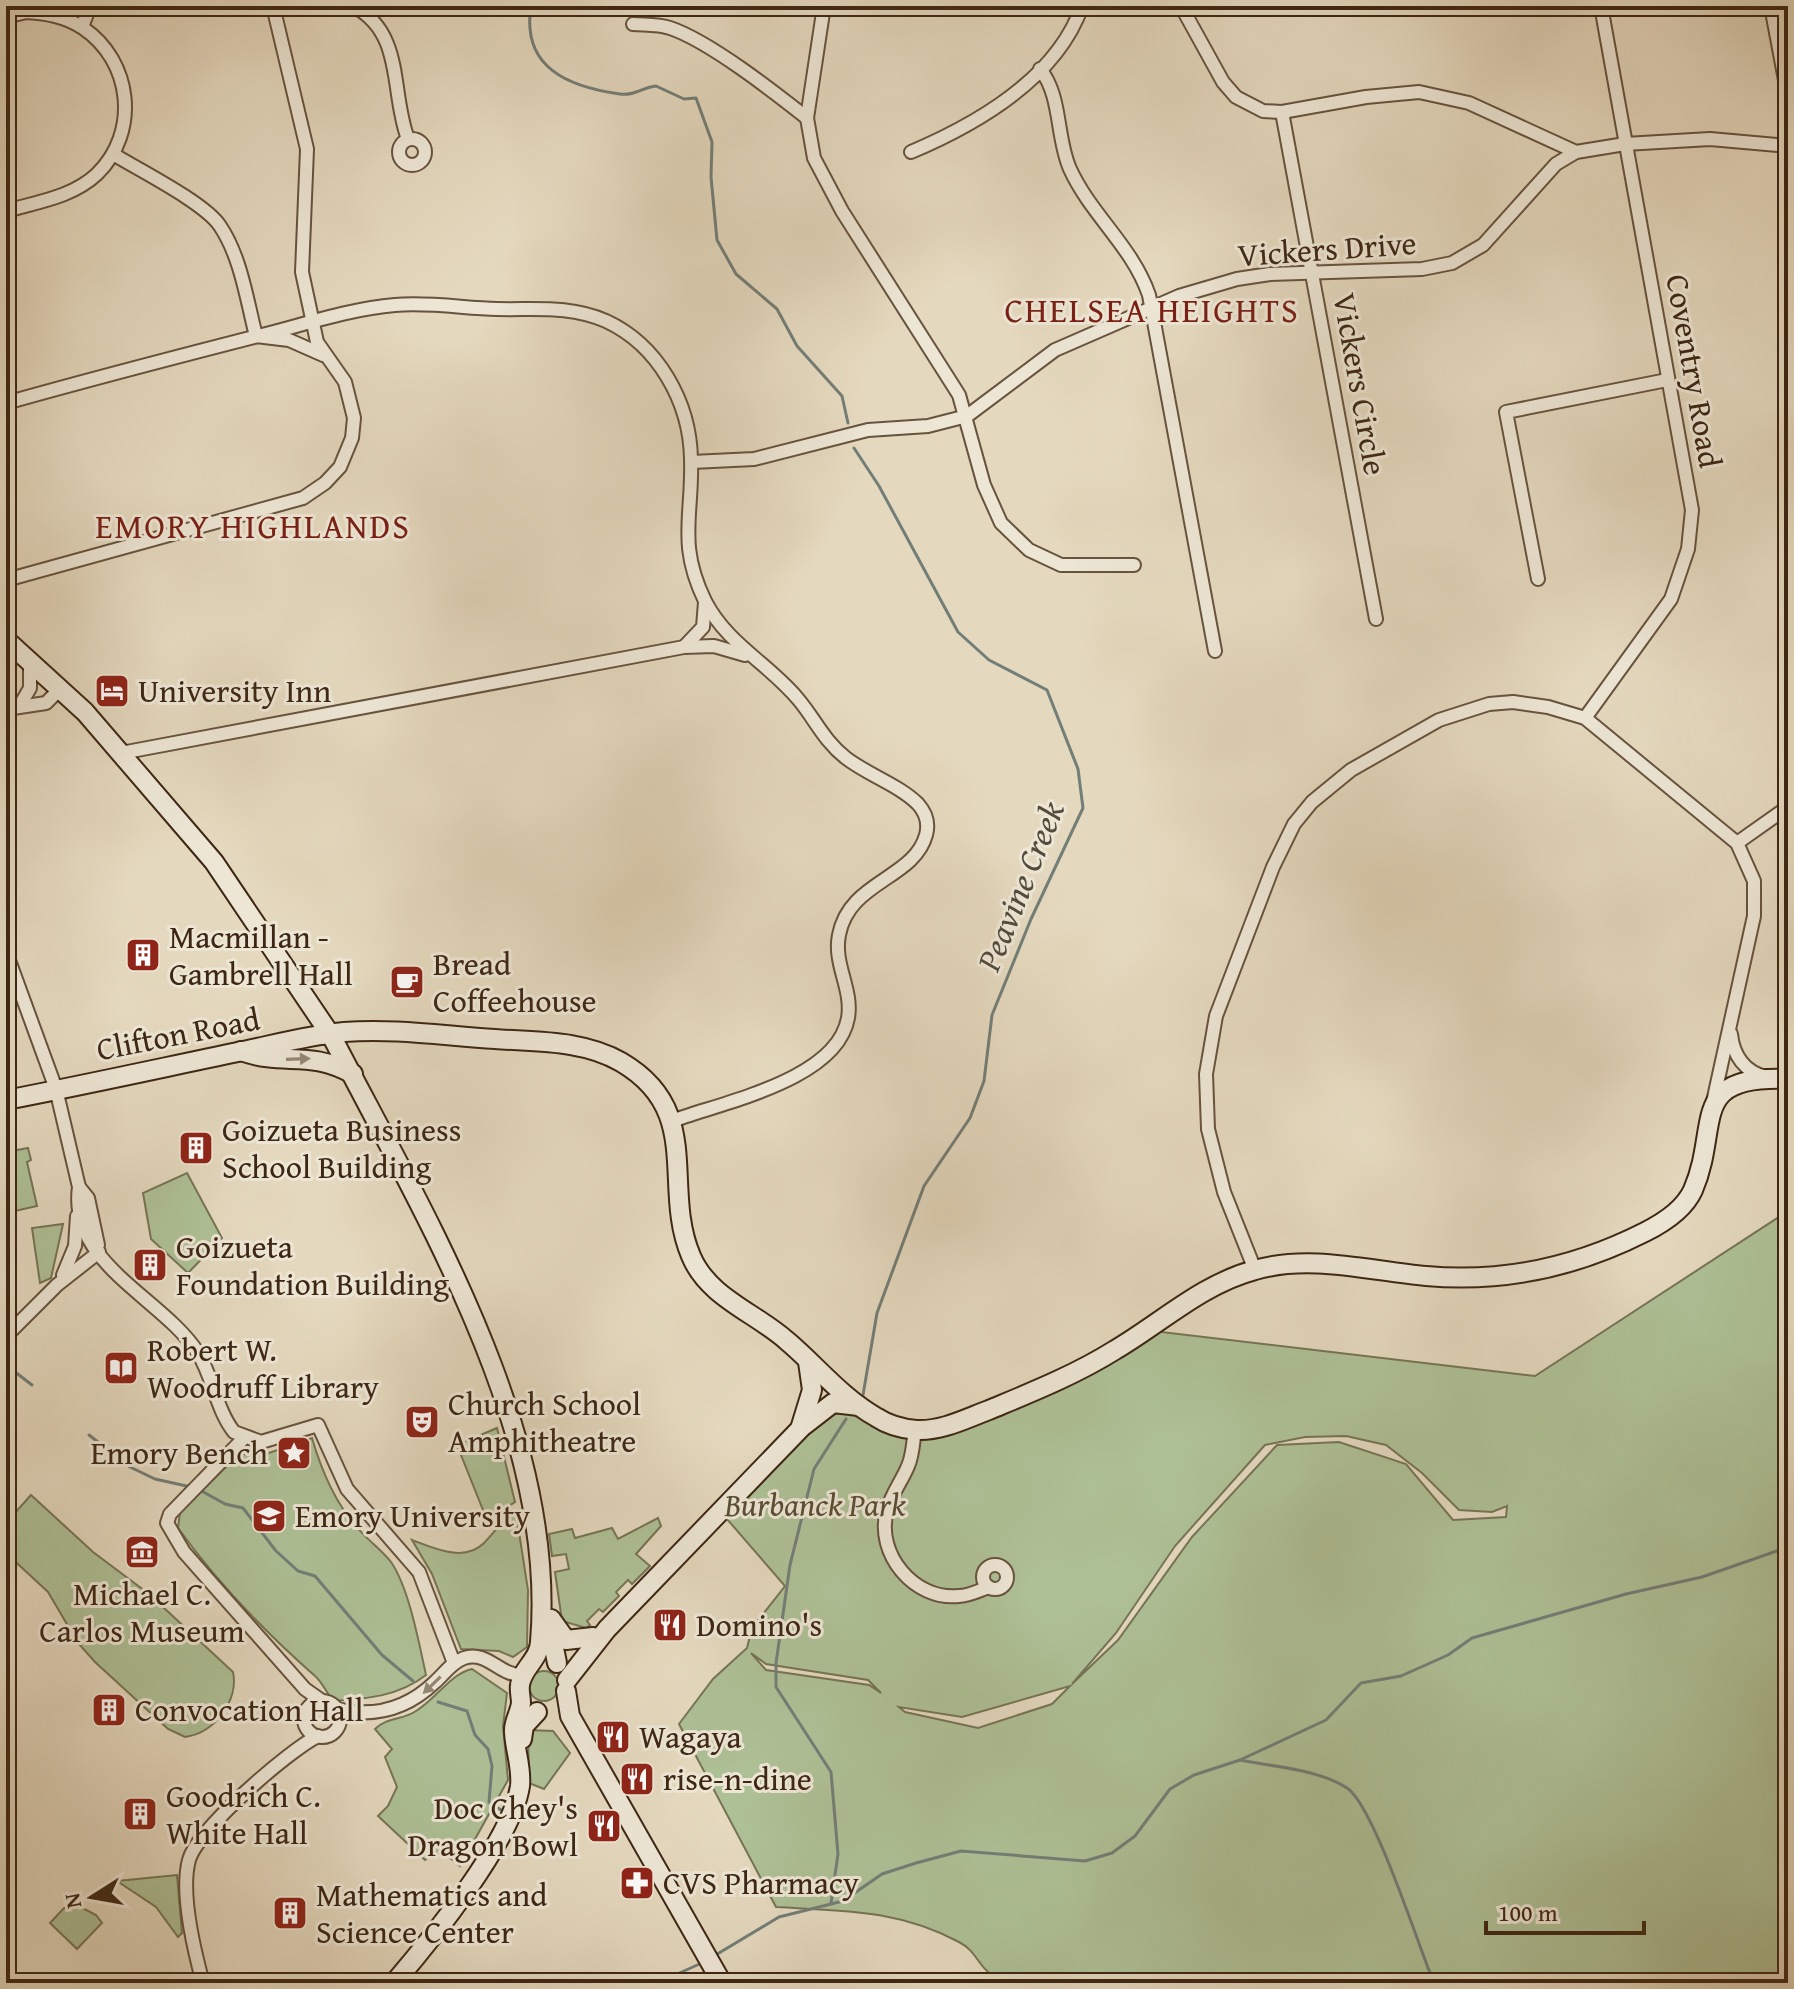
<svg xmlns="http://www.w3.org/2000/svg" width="1794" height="1989" font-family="'Gentium Book Plus',serif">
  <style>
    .green { fill: #aec096; stroke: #767455; stroke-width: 2; fill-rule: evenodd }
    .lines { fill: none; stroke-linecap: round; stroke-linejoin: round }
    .stream { stroke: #737e77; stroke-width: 3 }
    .street-casing { stroke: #67533e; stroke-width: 16 }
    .secondary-casing { stroke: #3d2714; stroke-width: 22 }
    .street { stroke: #ede6d5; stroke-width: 12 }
    .secondary { stroke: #ede6d5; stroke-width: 18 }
    .oneway { fill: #958674 }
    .labels { text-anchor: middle; stroke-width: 6; stroke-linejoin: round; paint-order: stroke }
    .street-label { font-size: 32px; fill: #3d2714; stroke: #ede6d5 }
    .poi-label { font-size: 32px; fill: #3d2714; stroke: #ede6d5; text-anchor: start }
    .park-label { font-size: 32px; font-style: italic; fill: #594d34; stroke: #ede6d5 }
    .neighbourhood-label { font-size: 34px; letter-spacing: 2px; fill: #7a1f14; stroke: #ede6d5 }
    .water-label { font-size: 34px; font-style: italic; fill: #544b3d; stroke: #ede6d5 }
  </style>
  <rect width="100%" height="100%" fill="#e4d8be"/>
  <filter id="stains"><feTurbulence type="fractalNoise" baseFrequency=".0025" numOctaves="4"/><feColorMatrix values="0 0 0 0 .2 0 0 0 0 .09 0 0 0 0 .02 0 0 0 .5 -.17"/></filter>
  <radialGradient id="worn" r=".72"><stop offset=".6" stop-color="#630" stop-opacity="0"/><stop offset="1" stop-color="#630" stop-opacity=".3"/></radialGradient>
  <g class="green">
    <polygon points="28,1148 31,1160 27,1162 37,1206 6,1213 6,1152"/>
    <polygon points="187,1173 222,1238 188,1273 151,1239 143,1193"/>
    <path d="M1788,1211V1983H1011C976,1974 982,1954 959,1942C897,1909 843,1911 776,1907L679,1724L713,1679L747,1648L752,1628L785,1586L720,1511L830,1411L841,1406L897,1424L953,1420L1153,1331L1535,1376ZM1346,1436L1386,1445L1422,1473L1459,1510L1492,1512L1507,1506L1506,1517L1453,1520L1406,1464L1339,1442L1277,1445L1192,1537L1118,1640L1072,1684L1116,1633L1175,1546L1265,1445L1305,1437ZM751,1653L766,1664L868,1680L881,1693L869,1685L766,1670ZM1070,1686L1052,1704L978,1728L905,1712L899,1707L962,1717Z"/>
    <polygon points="63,1224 51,1278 40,1283 32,1228"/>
    <polygon points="497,1428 515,1502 487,1520 457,1445"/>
    <path d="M312,1438C321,1469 334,1501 356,1526C366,1539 381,1549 391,1562C409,1588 419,1643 426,1675C399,1696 367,1699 334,1701C326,1693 323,1683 315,1676C265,1632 217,1582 178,1528L180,1512L235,1458L242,1454L263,1455Z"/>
    <path d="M31,1495L93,1552L149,1594L233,1672C239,1700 215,1733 185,1737L168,1729L95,1662L78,1643L48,1592L6,1553V1523Z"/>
    <path d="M516,1513L528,1590L527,1647L513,1657L499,1651L461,1649L432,1574L412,1540C434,1548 464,1563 484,1543C498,1529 498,1523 516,1513Z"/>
    <polygon points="658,1518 661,1526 636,1554 650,1566 632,1584 628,1580 616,1592 619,1596 603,1612 599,1609 587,1621 590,1625 586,1628 562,1621 555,1572 569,1569 566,1554 552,1556 549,1534 572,1529 575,1538 612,1528 618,1539"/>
    <path d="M472,1669L507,1693L503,1726L508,1780L460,1866L445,1854H432L425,1860L378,1816L388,1806L397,1787L385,1757L392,1749L375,1729C387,1717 403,1720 416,1711C436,1699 450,1674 472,1669Z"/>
    <circle cx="544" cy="1686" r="15"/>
    <polygon points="528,1730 553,1731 570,1753 544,1789 529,1783"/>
    <polygon points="177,1875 182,1933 178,1937 156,1907 117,1881"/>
    <polygon points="75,1904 96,1915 102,1923 77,1949 50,1923 64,1908"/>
  </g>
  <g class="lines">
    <g class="stream">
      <path d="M531,6C521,68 569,87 620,94C635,96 643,87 656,86L684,99L696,98L712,142L711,177L717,240L736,274L777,309L797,346L842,396L848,423"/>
      <polyline points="854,448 879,486 958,632 989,660 1047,690 1078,769 1083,808 1031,919 992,1015 984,1081 970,1118 924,1186 877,1313 863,1395"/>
      <polyline points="6,1365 32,1385"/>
      <polyline points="89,1435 130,1467 155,1479 191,1487"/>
      <polyline points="198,1489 225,1504 243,1508 276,1551 298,1571 315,1576 382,1655 413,1681"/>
      <polyline points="438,1702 467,1711 475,1735 488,1749 492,1766 489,1802 501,1810"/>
      <path d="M1240,1760C1274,1767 1318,1769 1347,1788C1373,1805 1416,1938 1430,1973L1442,1983"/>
      <polyline points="831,1903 838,1854 831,1772 776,1687 776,1663 790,1565 814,1469 846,1419"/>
      <polyline points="714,1956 779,1917 843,1901 882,1874 916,1863 961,1851 1085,1861 1112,1853 1135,1836 1170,1789 1194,1775 1240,1760 1326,1720 1361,1683 1401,1676 1448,1655 1472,1638 1626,1594 1702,1577 1788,1547"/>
      <polyline points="657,1983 704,1962"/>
    </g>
    <g class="street-casing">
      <g id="street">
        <path d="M353,6C405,33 390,92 408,139"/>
        <polyline points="824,6 807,118 814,158 842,211 959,395 984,485 1001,523 1029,550 1061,565 1134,565"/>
        <polyline points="1181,6 1223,82 1236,97 1263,111 1282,112 1366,97 1419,92 1469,103 1576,152 1625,144 1710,139 1788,146"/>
        <polyline points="1771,6 1788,96"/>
        <polyline points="6,17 30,11"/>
        <path d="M633,24C645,25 658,24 670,28C709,41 774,92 807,118"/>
        <polyline points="82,27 90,6"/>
        <path d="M1040,69C1062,96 1056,138 1070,169C1091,215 1132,246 1149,295L1215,651"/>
        <polyline points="1282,112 1376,619"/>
        <circle cx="412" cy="152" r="13"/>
        <path d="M911,152C977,124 1057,78 1082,6"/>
        <path d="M113,154C139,170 205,203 220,226C241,257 247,301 256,336L289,340L323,355"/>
        <path d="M6,211C37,202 73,197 97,174C140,132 132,61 83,28C65,16 45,13 24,12"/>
        <path d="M6,403C91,379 176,357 262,335C306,324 349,309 395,305C429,302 463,308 497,309C535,310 569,305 606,321C658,345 690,402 691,459C693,515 677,544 705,601C727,644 768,663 798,699C815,719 824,741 846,758C868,775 899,785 918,804C926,813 929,824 926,835C914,879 849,881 839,935C833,964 853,989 848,1018C837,1080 723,1102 672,1121"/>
        <polyline points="692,462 754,459 868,430 928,426 967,416 1055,350 1179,296 1237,279 1270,274 1422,269 1452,263 1483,245 1556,164 1576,152"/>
        <polyline points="1538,579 1506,412 1667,380"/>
        <polyline points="6,580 303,498 325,483 340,467 352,438 354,418 345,382 317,342 302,272 307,149 273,6"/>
        <polyline points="684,647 703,627 705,602"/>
        <polyline points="19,707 30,688 30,662"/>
        <polyline points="6,709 46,703 61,688"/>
        <polyline points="1585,718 1671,599 1688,549 1692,510 1601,6"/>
        <polyline points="121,753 684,647 714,646 745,655"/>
        <polyline points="1737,843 1788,807"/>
        <path d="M6,952L56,1089L79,1187C68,1264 163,1298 198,1353C213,1377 216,1409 234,1432L261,1442L318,1425L347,1489L419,1572L454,1663"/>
        <path d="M1731,1034C1733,1055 1745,1073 1767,1077"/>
        <polyline points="79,1187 88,1198 98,1245"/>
        <polyline points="1255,1270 1224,1192 1208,1129 1206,1074 1216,1016 1273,867 1294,824 1312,802 1351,770 1439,720 1489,704 1513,702 1548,707 1585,718 1737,843 1754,881 1754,916 1713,1102"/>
        <polyline points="63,1275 75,1246 77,1216"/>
        <polyline points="6,1336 57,1285 99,1252"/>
        <path d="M915,1430C913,1441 913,1455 908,1466C902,1481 891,1494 887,1511C875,1553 914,1601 959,1596C969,1596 980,1590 989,1587"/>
        <polyline points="244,1438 170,1514 167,1523 184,1552 305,1689 322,1701"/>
        <circle cx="995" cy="1577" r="12"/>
        <circle cx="322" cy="1719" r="18"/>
        <path d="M336,1709C374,1718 407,1709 435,1682C444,1674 452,1662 464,1658C487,1650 500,1676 522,1675"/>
        <path d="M203,1983C194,1950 180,1893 189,1860C197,1830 289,1750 318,1736"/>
      </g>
    </g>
    <g class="secondary-casing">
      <g id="secondary">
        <polyline points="6,640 85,712 214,862 334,1040"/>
        <path d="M321,1035L330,1033C423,1214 558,1431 540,1642C539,1660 522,1668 520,1685C519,1691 521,1697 521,1703C520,1713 513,1722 514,1732C515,1751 522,1767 520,1786C512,1840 430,1941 394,1983"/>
        <path d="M241,1051C285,1067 307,1049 353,1074"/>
        <path d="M6,1100C84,1085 161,1068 238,1052C273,1045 309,1035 344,1032C394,1028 445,1036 495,1039C536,1042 584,1040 621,1062C705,1111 661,1186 691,1256C708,1297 754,1312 786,1340C816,1365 842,1398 876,1417C888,1425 902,1429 917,1430C942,1431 965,1419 989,1410C1032,1392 1075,1375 1115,1350C1161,1323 1202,1284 1255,1270C1310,1254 1370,1271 1426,1276C1503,1283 1576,1267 1645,1232C1663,1223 1684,1210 1693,1190C1721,1125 1686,1075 1788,1079"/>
        <polyline points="802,1427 833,1403 859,1406"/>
        <polyline points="551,1619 566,1640 593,1637"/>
        <polyline points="549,1623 557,1663"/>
        <polyline points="567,1680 607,1629 800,1429 812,1390 808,1362"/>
        <polyline points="566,1691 570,1716 722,1983"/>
        <polyline points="522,1739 524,1726 537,1712"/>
      </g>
    </g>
    <use href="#street" class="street"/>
    <use href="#secondary" class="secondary"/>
  </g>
  <defs><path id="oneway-solid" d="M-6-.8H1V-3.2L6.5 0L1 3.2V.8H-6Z" transform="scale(2)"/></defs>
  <g class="oneway">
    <use href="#oneway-solid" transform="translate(298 1059) rotate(-2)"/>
    <use href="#oneway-solid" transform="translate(432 1685) rotate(136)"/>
  </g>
  <defs>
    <g id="hotel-square" transform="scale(1.8)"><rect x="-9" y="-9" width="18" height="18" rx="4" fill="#8f2418" stroke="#ede6d5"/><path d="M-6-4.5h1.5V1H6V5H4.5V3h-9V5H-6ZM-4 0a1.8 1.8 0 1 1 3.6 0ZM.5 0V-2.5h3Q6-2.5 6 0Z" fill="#fff"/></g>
    <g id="building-square" transform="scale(1.8)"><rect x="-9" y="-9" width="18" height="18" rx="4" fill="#8f2418" stroke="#ede6d5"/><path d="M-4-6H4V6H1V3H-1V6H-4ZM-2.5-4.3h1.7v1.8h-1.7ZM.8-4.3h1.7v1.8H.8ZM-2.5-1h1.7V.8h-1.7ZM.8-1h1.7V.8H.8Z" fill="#fff"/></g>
    <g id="cafe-square" transform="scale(1.8)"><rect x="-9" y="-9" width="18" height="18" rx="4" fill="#8f2418" stroke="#ede6d5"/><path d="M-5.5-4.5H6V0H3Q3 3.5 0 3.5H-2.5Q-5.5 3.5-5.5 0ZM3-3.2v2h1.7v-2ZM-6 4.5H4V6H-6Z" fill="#fff"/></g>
    <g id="library-square" transform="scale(1.8)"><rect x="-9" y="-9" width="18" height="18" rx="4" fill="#8f2418" stroke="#ede6d5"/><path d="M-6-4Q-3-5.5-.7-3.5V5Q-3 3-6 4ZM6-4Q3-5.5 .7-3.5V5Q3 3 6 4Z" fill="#fff"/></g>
    <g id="theatre-square" transform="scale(1.8)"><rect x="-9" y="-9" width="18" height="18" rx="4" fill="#8f2418" stroke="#ede6d5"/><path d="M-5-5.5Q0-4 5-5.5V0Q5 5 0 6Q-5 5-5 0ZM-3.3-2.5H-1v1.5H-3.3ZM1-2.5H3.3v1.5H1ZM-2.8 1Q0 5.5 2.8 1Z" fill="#fff"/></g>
    <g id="sight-square" transform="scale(1.8)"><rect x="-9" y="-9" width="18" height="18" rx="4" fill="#8f2418" stroke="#ede6d5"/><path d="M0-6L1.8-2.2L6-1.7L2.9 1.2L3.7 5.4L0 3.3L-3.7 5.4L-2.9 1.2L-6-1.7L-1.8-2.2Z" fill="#fff"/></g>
    <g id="university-square" transform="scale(1.8)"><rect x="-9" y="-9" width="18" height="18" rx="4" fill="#8f2418" stroke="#ede6d5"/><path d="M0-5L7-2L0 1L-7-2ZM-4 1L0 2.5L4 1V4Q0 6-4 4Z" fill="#fff"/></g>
    <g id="museum-square" transform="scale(1.8)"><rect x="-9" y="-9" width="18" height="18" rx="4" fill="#8f2418" stroke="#ede6d5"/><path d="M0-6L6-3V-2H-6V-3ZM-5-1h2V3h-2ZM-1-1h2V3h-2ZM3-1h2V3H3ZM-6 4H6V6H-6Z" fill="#fff"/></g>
    <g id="restaurant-square" transform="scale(1.8)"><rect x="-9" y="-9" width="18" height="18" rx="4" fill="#8f2418" stroke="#ede6d5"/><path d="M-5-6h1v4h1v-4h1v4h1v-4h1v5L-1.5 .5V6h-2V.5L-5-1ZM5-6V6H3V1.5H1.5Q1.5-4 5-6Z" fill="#fff"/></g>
    <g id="pharmacy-square" transform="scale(1.8)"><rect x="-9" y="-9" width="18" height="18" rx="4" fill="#8f2418" stroke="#ede6d5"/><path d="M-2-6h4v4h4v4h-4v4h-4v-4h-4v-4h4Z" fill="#fff"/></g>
  </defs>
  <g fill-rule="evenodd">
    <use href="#hotel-square" x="112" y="691"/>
    <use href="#building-square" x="143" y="955"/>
    <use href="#cafe-square" x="407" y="982"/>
    <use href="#building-square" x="196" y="1148"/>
    <use href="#building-square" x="150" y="1265"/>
    <use href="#library-square" x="121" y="1368"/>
    <use href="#theatre-square" x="422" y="1422"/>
    <use href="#sight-square" x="294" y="1453"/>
    <use href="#university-square" x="269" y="1516"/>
    <use href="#museum-square" x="142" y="1552"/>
    <use href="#restaurant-square" x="670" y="1625"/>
    <use href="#building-square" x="109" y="1710"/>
    <use href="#restaurant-square" x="613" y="1737"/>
    <use href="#restaurant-square" x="637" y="1779"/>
    <use href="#building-square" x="140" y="1814"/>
    <use href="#restaurant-square" x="604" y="1826"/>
    <use href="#pharmacy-square" x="637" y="1883"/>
    <use href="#building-square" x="290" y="1913"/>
  </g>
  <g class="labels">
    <g class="street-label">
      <text transform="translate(1327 249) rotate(-4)" y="11">Vickers Drive</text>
      <text transform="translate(1694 371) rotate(80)" y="11">Coventry Road</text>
      <text transform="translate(1360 384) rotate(80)" y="11">Vickers Circle</text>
      <text transform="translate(178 1034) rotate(-11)" y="11">Clifton Road</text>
    </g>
    <g class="poi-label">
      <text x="138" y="702">University Inn</text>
      <text x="169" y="948">Macmillan -<tspan x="169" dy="37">Gambrell Hall</tspan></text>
      <text x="433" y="975">Bread<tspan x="433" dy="37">Coffeehouse</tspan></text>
      <text x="222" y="1141">Goizueta Business<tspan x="222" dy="37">School Building</tspan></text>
      <text x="176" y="1258">Goizueta<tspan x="176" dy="37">Foundation Building</tspan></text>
      <text x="147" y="1361">Robert W.<tspan x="147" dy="37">Woodruff Library</tspan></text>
      <text x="448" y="1415">Church School<tspan x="448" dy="37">Amphitheatre</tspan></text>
      <text x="268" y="1464" text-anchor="end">Emory Bench</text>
      <text x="295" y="1527">Emory University</text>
      <text x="142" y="1605" text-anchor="middle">Michael C.<tspan x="142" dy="37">Carlos Museum</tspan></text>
      <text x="696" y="1636">Domino's</text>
      <text x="135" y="1721">Convocation Hall</text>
      <text x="639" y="1748">Wagaya</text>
      <text x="663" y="1790">rise-n-dine</text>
      <text x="166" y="1807">Goodrich C.<tspan x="166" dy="37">White Hall</tspan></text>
      <text x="578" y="1819" text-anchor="end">Doc Chey's<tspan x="578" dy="37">Dragon Bowl</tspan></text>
      <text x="663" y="1894">CVS Pharmacy</text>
      <text x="316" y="1906">Mathematics and<tspan x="316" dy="37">Science Center</tspan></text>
    </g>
    <g class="park-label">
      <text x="815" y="1516">Burbanck Park</text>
    </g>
    <g class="neighbourhood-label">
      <text x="1152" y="322">CHELSEA HEIGHTS</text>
      <text x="253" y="538">EMORY HIGHLANDS</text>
    </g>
    <g class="water-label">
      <text transform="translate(1020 886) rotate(-68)" y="12">Peavine Creek</text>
    </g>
  </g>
  <rect width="1794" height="1989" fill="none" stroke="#e4d8be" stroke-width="32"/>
  <rect x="8" y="8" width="1778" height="1973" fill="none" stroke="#3d2714" stroke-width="4"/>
  <rect x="16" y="16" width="1762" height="1957" fill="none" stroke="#3d2714" stroke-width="2"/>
  <g transform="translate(92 1897) rotate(259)" stroke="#ede6d5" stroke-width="6" paint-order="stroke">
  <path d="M0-6L14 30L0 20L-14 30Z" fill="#3d2714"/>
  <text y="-12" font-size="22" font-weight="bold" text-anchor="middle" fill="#3d2714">N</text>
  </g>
  <path d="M1486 1921v12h158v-12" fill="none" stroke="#3d2714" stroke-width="4"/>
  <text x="1498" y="1921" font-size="24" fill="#3d2714" stroke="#ede6d5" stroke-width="6" paint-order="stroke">100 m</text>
  <rect width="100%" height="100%" filter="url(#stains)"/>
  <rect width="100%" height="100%" fill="url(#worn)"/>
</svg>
